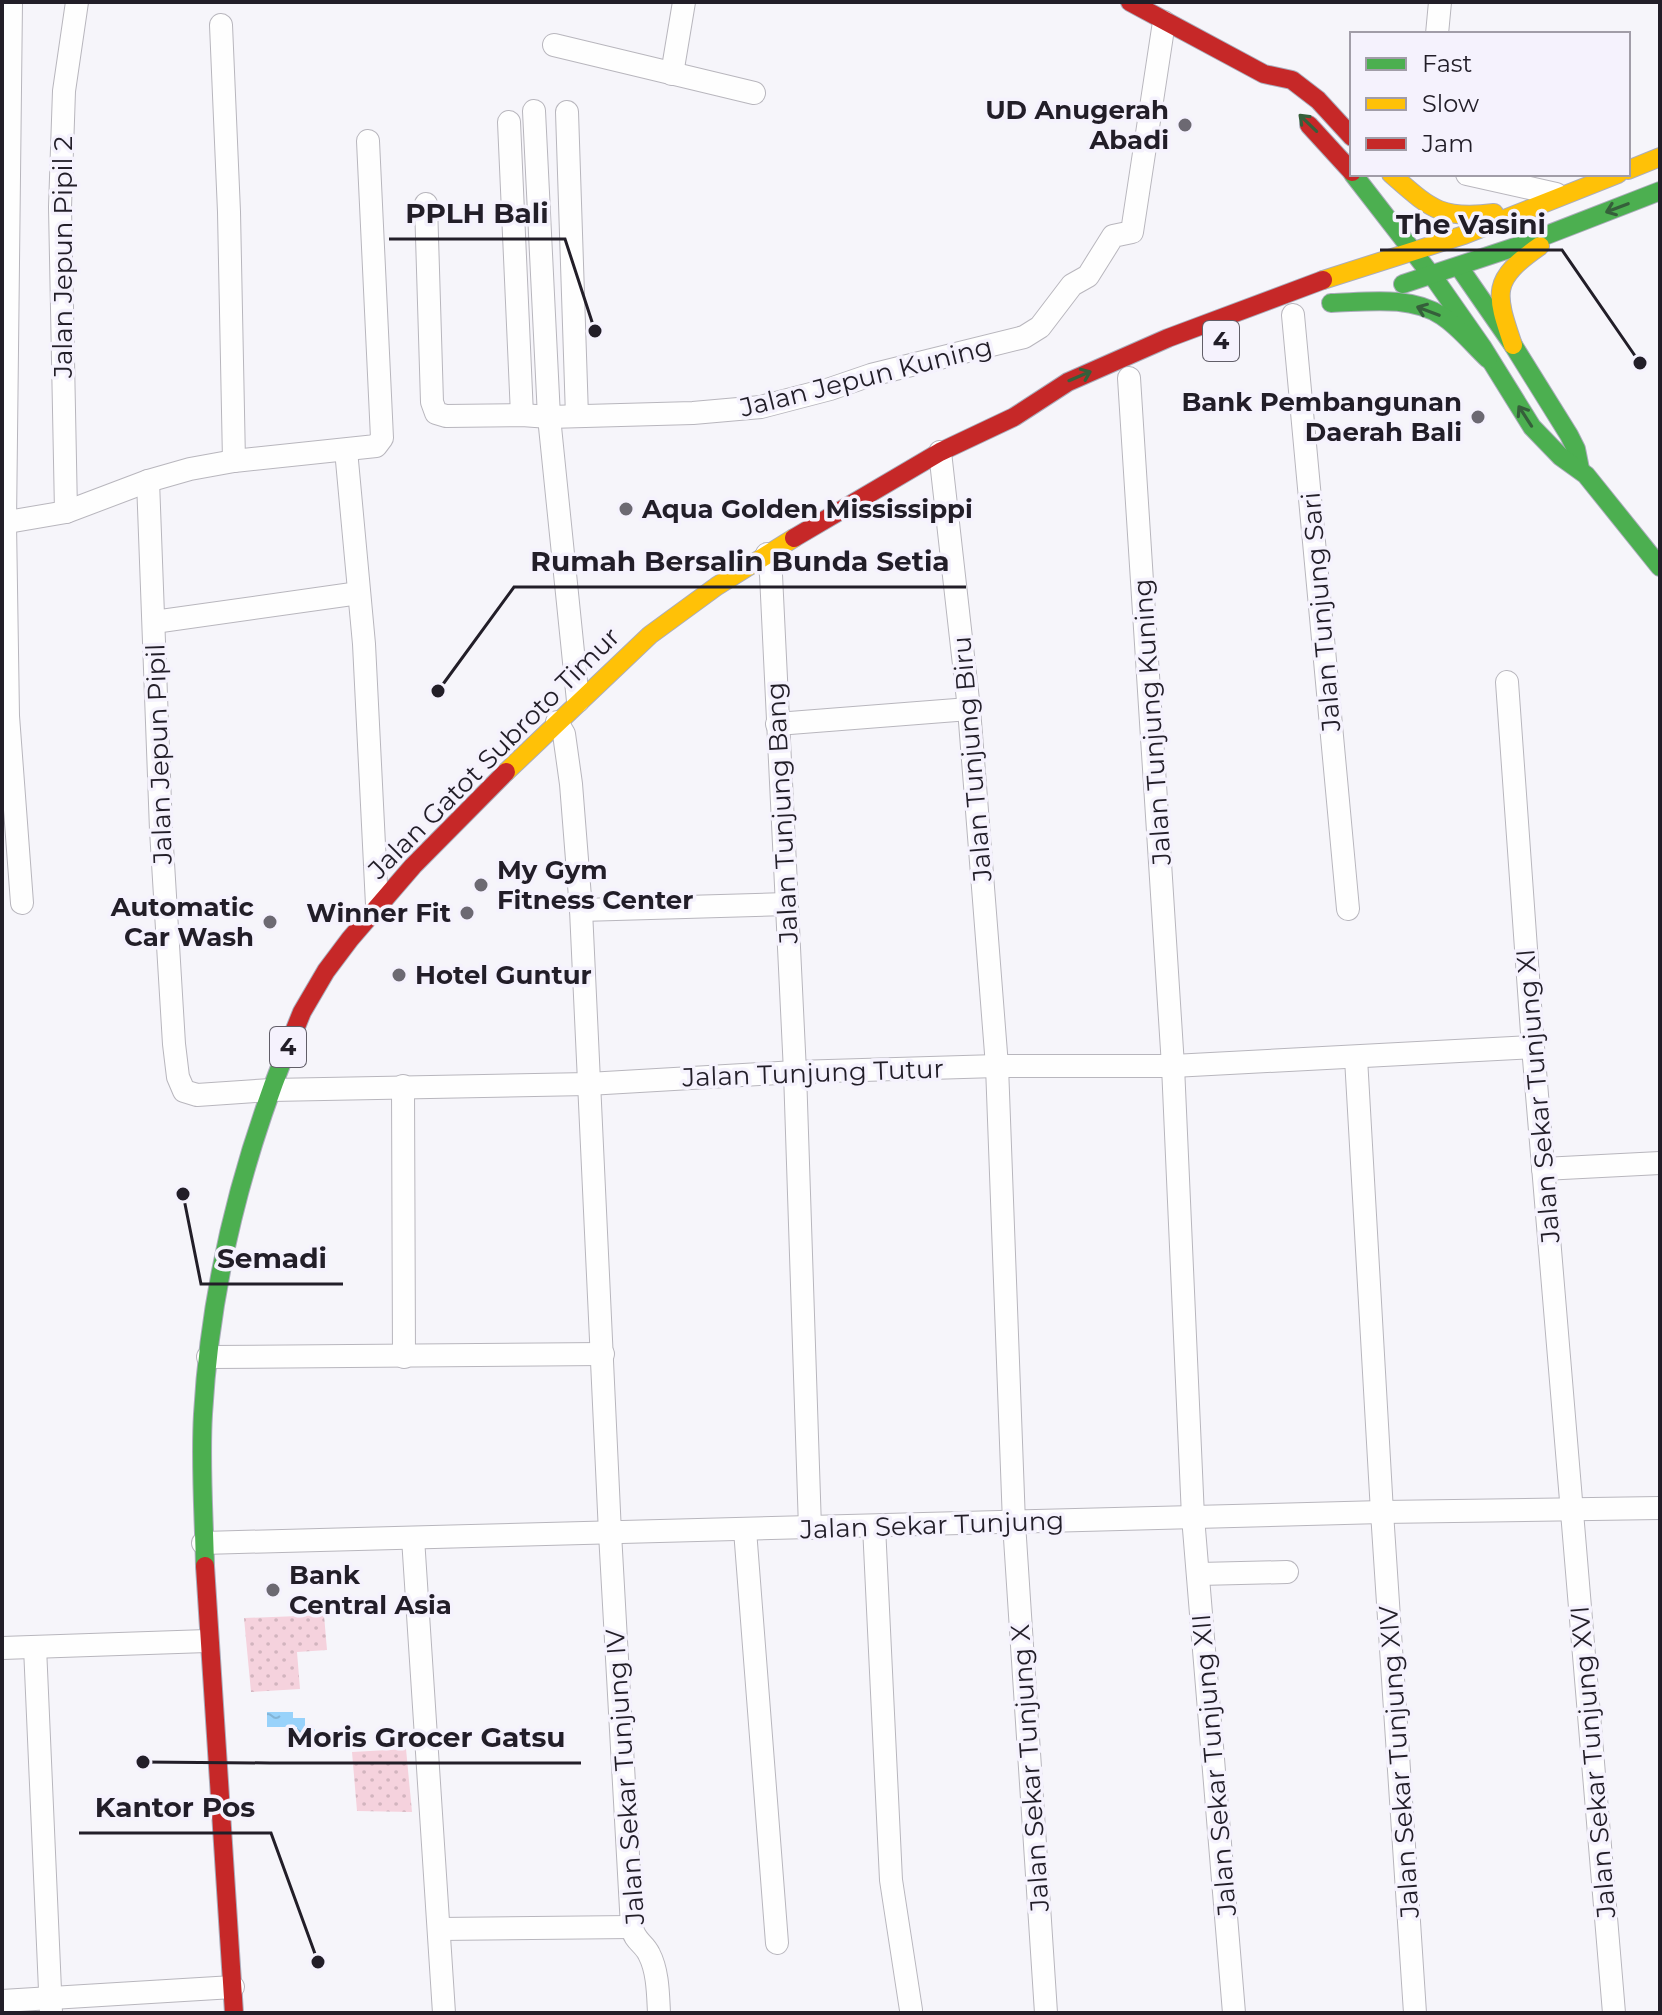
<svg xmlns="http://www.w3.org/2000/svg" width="1662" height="2015" font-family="Montserrat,sans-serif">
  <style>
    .grass { fill: url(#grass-dots) }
    .water { fill: url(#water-ripples) }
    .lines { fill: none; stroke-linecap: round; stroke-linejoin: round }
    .street-casing { stroke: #b8b6bd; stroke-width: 24 }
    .fast-casing { stroke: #abadbb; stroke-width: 20 }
    .slow-casing { stroke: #abadbb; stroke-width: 20 }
    .jam-casing { stroke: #abadbb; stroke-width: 20 }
    .street { stroke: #fefefe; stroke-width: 22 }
    .fast { stroke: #4caf50; stroke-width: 18 }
    .slow { stroke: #ffc107; stroke-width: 18 }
    .jam { stroke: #c62828; stroke-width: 18 }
    .oneway { stroke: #355f3a }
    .poi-dot { fill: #6c6972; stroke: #f5f2fd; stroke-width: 3 }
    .labels { text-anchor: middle; stroke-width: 7; stroke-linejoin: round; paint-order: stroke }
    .shield { fill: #f5f2fd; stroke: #615e68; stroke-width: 2 }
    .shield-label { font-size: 24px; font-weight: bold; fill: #221e28 }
    .poi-label { font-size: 26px; font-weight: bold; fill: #221e28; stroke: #f5f2fd; text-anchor: end }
    .street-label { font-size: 26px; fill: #221e28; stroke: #f5f2fd }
    .leader { fill: none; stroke: #221e28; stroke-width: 3 }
    .callout-dot { fill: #221e28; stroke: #f5f2fd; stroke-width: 3 }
    .callout-label { font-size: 28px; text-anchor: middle; font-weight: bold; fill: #221e28; stroke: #f5f2fd; stroke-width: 7; stroke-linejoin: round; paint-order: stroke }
  </style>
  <defs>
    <pattern id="grass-dots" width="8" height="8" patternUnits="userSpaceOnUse" patternTransform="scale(2)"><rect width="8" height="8" fill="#f5d2dd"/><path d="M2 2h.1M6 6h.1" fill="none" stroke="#d2b4be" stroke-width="1.8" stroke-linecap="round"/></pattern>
    <pattern id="water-ripples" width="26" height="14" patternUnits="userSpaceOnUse" patternTransform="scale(2)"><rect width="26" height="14" fill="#98d2fa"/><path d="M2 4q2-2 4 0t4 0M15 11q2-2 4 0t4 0" fill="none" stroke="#83b4d6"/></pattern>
  </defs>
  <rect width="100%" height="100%" fill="#f6f5fa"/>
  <g class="grass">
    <polygon points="324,1615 327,1650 297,1652 300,1689 251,1692 244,1618"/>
    <polygon points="406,1749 412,1812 357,1811 352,1752"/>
  </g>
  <polygon class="water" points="267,1712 293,1712 293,1718 305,1718 305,1729 315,1729 315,1735 297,1735 297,1727 267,1727"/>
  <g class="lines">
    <g class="street-casing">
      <g id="street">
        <polyline points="11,2 5,523 8,716 22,903"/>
        <polyline points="221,25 229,212 234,461"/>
        <polyline points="1437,34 1440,2"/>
        <polyline points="554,45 754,93"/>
        <polyline points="672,74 684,2"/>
        <polyline points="534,111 549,417 578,701"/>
        <polyline points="567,112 577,416"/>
        <polyline points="509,122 522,415"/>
        <polyline points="1467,174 1556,194"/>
        <polyline points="426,204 432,402 436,413 446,416 522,415 549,417 693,413 761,407 830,389 871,375 1024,337 1040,327 1072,285 1088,276 1113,236 1132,232 1164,22"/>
        <polyline points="1293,315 1348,909"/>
        <polyline points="1129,378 1173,1066 1193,1517 1234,2013"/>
        <polyline points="346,450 364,644 377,905"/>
        <polyline points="940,452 969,709 997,1066 1014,1523 1046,2013"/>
        <polyline points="148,481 161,830 174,1044 178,1077 184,1091 197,1095 271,1090 588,1084 795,1072 997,1066 1173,1066 1533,1047"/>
        <polyline points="66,512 60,207 64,91 77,2"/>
        <polyline points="2,523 66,512 148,481 190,469 234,461 376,446 382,438 368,141"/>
        <polyline points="767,554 771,575 795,1072 810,1528"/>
        <polyline points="154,622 359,593"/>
        <polyline points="1507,682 1533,1047 1614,2013"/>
        <path d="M557,722L564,734L571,784L581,910L610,1533L632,1927C634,1941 644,1943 649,1954C658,1971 658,1994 659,2013"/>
        <polyline points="777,724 969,709"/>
        <polyline points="581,910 786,904"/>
        <polyline points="1356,1058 1382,1512 1415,2013"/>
        <polyline points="403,1086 404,1357"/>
        <polyline points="1543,1169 1660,1163"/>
        <polyline points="208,1357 603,1354"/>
        <polyline points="874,1526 891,1880 911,2010"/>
        <polyline points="745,1530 777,1943"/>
        <polyline points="413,1538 444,2013"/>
        <polyline points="203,1543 1382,1512 1660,1508"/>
        <polyline points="1199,1574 1287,1572"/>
        <polyline points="35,1647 51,2013"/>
        <polyline points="2,1648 207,1641"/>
        <polyline points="439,1929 632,1927"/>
        <polyline points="2,2001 233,1987"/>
      </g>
    </g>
    <g class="fast-casing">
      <g id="fast">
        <polyline points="1353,174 1429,272"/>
        <polyline points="1459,267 1513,345 1569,435 1576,449 1580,469"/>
        <polyline points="1432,275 1483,348 1532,427 1561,457 1586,475 1660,567"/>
        <polyline points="1403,284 1521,245 1660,191"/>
        <path d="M1331,303C1367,302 1410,295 1442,316C1459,327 1473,345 1488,359"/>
        <path d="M205,1566C204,1516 200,1464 203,1414C210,1292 240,1168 285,1054"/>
      </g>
    </g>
    <g class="slow-casing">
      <g id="slow">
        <polyline points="1628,170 1660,157"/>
        <path d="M1391,174C1430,208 1440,220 1494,213"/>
        <polyline points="1323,280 1464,235 1618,174"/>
        <path d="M1513,345C1495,292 1491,280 1540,246"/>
        <polyline points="506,772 650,635 717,586 794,538"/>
      </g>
    </g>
    <g class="jam-casing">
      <g id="jam">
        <polyline points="1130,2 1264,74 1292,80 1318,100 1352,137"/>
        <polyline points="1309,125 1352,172"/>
        <polyline points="794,538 940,452 1014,417 1068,382 1168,338 1323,280"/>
        <polyline points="285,1054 302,1012 326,971 350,939 413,866 506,772"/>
        <polyline points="205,1566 234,2013"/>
      </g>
    </g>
    <use href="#street" class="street"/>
    <use href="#fast" class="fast"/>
    <use href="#slow" class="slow"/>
    <use href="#jam" class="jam"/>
  </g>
  <defs><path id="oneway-shaft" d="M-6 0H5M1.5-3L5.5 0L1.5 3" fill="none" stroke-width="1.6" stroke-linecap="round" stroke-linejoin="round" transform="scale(2)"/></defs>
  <g class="oneway">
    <use href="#oneway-shaft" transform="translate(1308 123) rotate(-136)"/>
    <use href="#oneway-shaft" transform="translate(1617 208) rotate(159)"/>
    <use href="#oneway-shaft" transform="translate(1428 311) rotate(-159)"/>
    <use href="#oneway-shaft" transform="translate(1080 376) rotate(-23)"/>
    <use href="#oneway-shaft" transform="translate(1525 416) rotate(-123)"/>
  </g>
  <g class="poi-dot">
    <circle cx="1185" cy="125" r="8"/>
    <circle cx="1478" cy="417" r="8"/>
    <circle cx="626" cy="509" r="8"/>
    <circle cx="481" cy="885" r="8"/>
    <circle cx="467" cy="913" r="8"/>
    <circle cx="270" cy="922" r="8"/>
    <circle cx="399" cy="975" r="8"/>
    <circle cx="273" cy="1590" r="8"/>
  </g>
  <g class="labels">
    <g class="shield">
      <rect x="1203" y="321" width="36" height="40" rx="6"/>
      <rect x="270" y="1027" width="36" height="40" rx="6"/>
    </g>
    <g class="shield-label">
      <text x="1221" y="349">4</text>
      <text x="288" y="1055">4</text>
    </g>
    <g class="poi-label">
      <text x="1169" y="119">UD Anugerah<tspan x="1169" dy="30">Abadi</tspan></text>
      <text x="1462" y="411">Bank Pembangunan<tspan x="1462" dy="30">Daerah Bali</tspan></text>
      <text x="642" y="518" text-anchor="start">Aqua Golden Mississippi</text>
      <text x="497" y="879" text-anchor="start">My Gym<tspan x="497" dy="30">Fitness Center</tspan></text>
      <text x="254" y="916">Automatic<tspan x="254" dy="30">Car Wash</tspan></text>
      <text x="451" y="922">Winner Fit</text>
      <text x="415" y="984" text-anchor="start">Hotel Guntur</text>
      <text x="289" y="1584" text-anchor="start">Bank<tspan x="289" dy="30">Central Asia</tspan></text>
    </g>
    <g class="street-label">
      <text transform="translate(63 257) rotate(-90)" y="9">Jalan Jepun Pipil 2</text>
      <text transform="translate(866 377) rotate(-14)" y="9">Jalan Jepun Kuning</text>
      <text transform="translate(1321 612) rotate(-95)" y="9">Jalan Tunjung Sari</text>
      <text transform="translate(1152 722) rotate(-94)" y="9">Jalan Tunjung Kuning</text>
      <text transform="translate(494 753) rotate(-45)" y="9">Jalan Gatot Subroto Timur</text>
      <text transform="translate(159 754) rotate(-92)" y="9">Jalan Jepun Pipil</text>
      <text transform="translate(972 759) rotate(-95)" y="9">Jalan Tunjung Biru</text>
      <text transform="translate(782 813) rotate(-93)" y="9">Jalan Tunjung Bang</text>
      <text transform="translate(813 1073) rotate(-2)" y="9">Jalan Tunjung Tutur</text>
      <text transform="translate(1538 1096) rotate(-95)" y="9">Jalan Sekar Tunjung XI</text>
      <text transform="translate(932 1525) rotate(-2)" y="9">Jalan Sekar Tunjung</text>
      <text transform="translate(1399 1762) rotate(-94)" y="9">Jalan Sekar Tunjung XIV</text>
      <text transform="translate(1593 1762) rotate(-95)" y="9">Jalan Sekar Tunjung XVI</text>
      <text transform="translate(1214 1765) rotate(-95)" y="9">Jalan Sekar Tunjung XII</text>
      <text transform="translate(1030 1768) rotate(-94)" y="9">Jalan Sekar Tunjung X</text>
      <text transform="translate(625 1777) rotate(-94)" y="9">Jalan Sekar Tunjung IV</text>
    </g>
  </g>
  <path class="leader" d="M595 331L565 239H389M1640 363L1562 250H1380M438 691L514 587H966M183 1194L201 1284H343M143 1762L270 1763H581M318 1962L271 1833H79"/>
  <g class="callout-dot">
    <circle cx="595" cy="331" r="8"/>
    <circle cx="1640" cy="363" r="8"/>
    <circle cx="438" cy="691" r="8"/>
    <circle cx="183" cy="1194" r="8"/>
    <circle cx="143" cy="1762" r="8"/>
    <circle cx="318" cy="1962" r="8"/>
  </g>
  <g class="callout-label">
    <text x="477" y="223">PPLH Bali</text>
    <text x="1471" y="234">The Vasini</text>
    <text x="740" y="571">Rumah Bersalin Bunda Setia</text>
    <text x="272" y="1268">Semadi</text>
    <text x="426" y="1747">Moris Grocer Gatsu</text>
    <text x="175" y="1817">Kantor Pos</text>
  </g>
  <rect width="1662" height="2015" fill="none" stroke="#221e28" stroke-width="8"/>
  <rect x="1350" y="32" width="280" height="144" fill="#f5f2fd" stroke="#a19da8" stroke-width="2"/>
  <rect x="1366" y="58" width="40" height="12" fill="#4caf50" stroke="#a19da8" stroke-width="2"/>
  <text x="1422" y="72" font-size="24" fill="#221e28">Fast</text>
  <rect x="1366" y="98" width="40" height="12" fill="#ffc107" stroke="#a19da8" stroke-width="2"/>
  <text x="1422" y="112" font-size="24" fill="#221e28">Slow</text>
  <rect x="1366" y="138" width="40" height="12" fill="#c62828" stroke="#a19da8" stroke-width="2"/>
  <text x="1422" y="152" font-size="24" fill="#221e28">Jam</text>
</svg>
